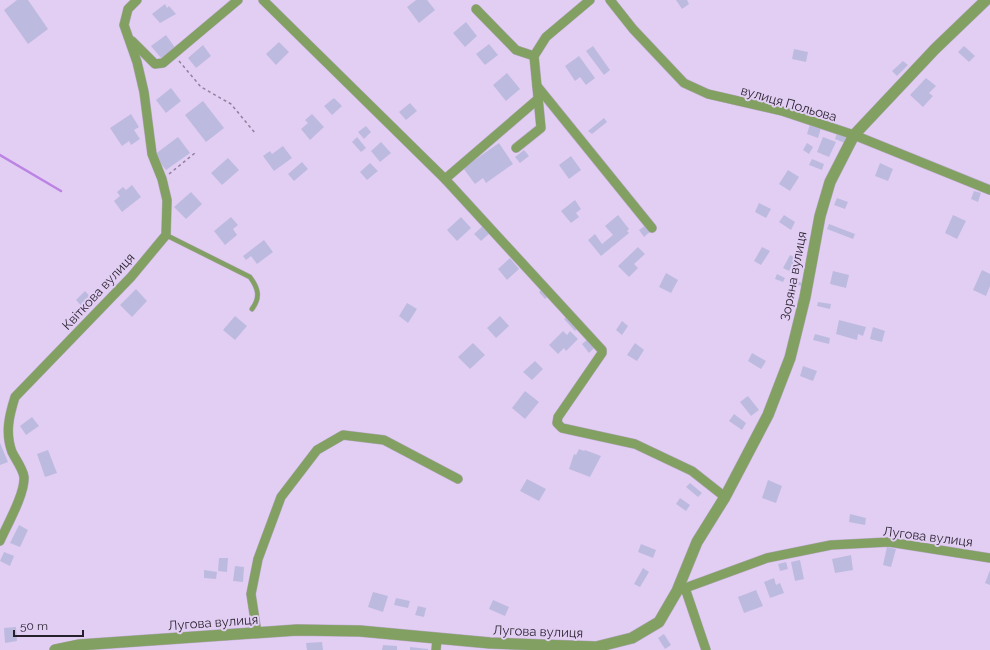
<svg xmlns="http://www.w3.org/2000/svg" width="990" height="650" font-family="Raleway,sans-serif">
  <style>
    .lines { fill: none; stroke-linecap: round; stroke-linejoin: round }
    .stream { stroke: #bb83e4; stroke-width: 2.5 }
    .building { fill: #bdbae0 }
    .service-casing { stroke: #bcabcb; stroke-width: 5.5 }
    .minor-casing { stroke: #bcabcb; stroke-width: 10 }
    .tertiary-casing { stroke: #bcabcb; stroke-width: 12 }
    .path { stroke: #90819c; stroke-width: 1.5; stroke-dasharray: 3 3; stroke-linecap: butt }
    .service { stroke: #82a062; stroke-width: 4.5 }
    .minor { stroke: #82a062; stroke-width: 9 }
    .tertiary { stroke: #82a062; stroke-width: 11 }
    .labels { text-anchor: middle; stroke-width: 4; stroke-linejoin: round; paint-order: stroke }
    .street-label { font-size: 13px; fill: #261f2c; stroke: #e2cef3 }
  </style>
  <rect width="100%" height="100%" fill="#e2cef3"/>
  <g class="lines">
    <polyline class="stream" points="0,155 61,191"/>
  </g>
  <g class="building">
    <polygon points="17,0 28,0 48,29 28,44 4,10"/>
    <polygon points="416,0 427,0 435,10 419,23 407,7"/>
    <polygon points="676,0 687,0 689,4 682,9"/>
    <polygon points="165,4 167,8 169,6 176,14 160,23 152,14"/>
    <polygon points="466,22 477,36 465,47 453,33"/>
    <polygon points="166,35 176,49 161,58 151,46"/>
    <polygon points="279,42 289,52 276,65 266,54"/>
    <polygon points="489,44 498,55 485,65 476,54"/>
    <polygon points="203,45 211,56 196,68 188,58"/>
    <polygon points="593,46 610,70 604,75 586,51"/>
    <polygon points="964,46 975,56 969,62 958,52"/>
    <polygon points="794,49 808,52 806,62 792,59"/>
    <polygon points="579,56 595,78 586,85 580,77 575,81 565,66"/>
    <polygon points="903,61 908,65 897,76 892,71"/>
    <polygon points="507,73 520,89 506,101 493,85"/>
    <polygon points="926,78 936,86 929,93 933,96 923,107 910,95"/>
    <polygon points="171,88 181,101 166,113 156,100"/>
    <polygon points="334,98 342,106 332,115 324,106"/>
    <polygon points="203,101 224,128 206,142 185,115"/>
    <polygon points="410,103 417,111 406,120 399,112"/>
    <polygon points="131,114 139,127 134,130 140,139 131,145 129,141 122,146 110,128"/>
    <polygon points="312,114 324,127 310,140 301,129 308,123 305,120"/>
    <polygon points="604,118 607,122 592,134 588,131"/>
    <polygon points="810,124 821,128 818,138 807,134"/>
    <polygon points="366,126 371,132 364,139 358,132"/>
    <polygon points="837,133 847,137 845,143 835,139"/>
    <polygon points="178,137 190,153 166,170 154,155"/>
    <polygon points="357,137 366,148 361,152 352,142"/>
    <polygon points="823,137 836,142 829,157 817,152"/>
    <polygon points="381,142 391,153 380,162 371,151"/>
    <polygon points="499,143 513,164 486,183 483,178 475,184 463,168"/>
    <polygon points="807,143 813,147 809,154 803,150"/>
    <polygon points="283,146 292,158 274,171 263,156 270,151 272,154"/>
    <polygon points="524,150 529,156 520,163 515,157"/>
    <polygon points="571,156 581,170 569,179 559,165"/>
    <polygon points="228,158 239,170 222,185 211,173"/>
    <polygon points="812,159 824,164 822,170 809,165"/>
    <polygon points="302,162 308,169 294,181 288,174"/>
    <polygon points="370,163 378,171 367,180 360,172"/>
    <polygon points="880,163 893,169 888,181 875,176"/>
    <polygon points="788,170 799,177 790,191 779,184"/>
    <polygon points="132,185 141,197 122,212 114,201 120,196 117,192 123,187 126,190"/>
    <polygon points="974,191 981,193 978,202 971,199"/>
    <polygon points="191,192 202,204 186,219 174,207"/>
    <polygon points="837,198 848,202 845,209 834,205"/>
    <polygon points="575,200 581,209 576,213 579,217 571,223 561,211"/>
    <polygon points="759,203 771,209 766,218 755,212"/>
    <polygon points="618,215 629,229 627,231 629,233 601,256 588,240 595,234 602,244 613,235 605,226"/>
    <polygon points="784,215 795,222 791,230 779,222"/>
    <polygon points="953,215 966,221 957,239 945,233"/>
    <polygon points="231,217 238,225 233,229 237,235 225,245 214,231"/>
    <polygon points="461,217 471,228 457,241 447,230"/>
    <polygon points="485,224 492,231 481,241 474,234"/>
    <polygon points="829,224 855,234 853,239 827,229"/>
    <polygon points="646,225 651,231 644,237 639,230"/>
    <polygon points="264,240 273,252 257,264 251,256 246,260 243,256"/>
    <polygon points="638,247 645,254 634,264 638,268 629,277 618,266"/>
    <polygon points="762,247 770,251 761,265 754,261"/>
    <polygon points="790,255 796,258 789,271 783,268"/>
    <polygon points="510,258 519,269 507,280 498,269"/>
    <polygon points="982,270 990,274 990,286 986,296 973,290"/>
    <polygon points="833,271 849,275 846,288 830,284"/>
    <polygon points="666,273 678,280 671,293 659,287"/>
    <polygon points="777,274 785,278 783,282 775,279"/>
    <polygon points="795,280 802,283 801,286 794,283"/>
    <polygon points="543,288 550,295 545,299 539,292"/>
    <polygon points="136,289 147,301 132,317 120,305"/>
    <polygon points="85,291 96,303 87,312 76,300"/>
    <polygon points="818,302 831,304 830,309 817,306"/>
    <polygon points="407,303 417,309 408,323 399,316"/>
    <polygon points="235,316 247,326 235,340 223,330"/>
    <polygon points="500,316 509,326 496,338 487,328"/>
    <polygon points="568,316 578,328 575,331 564,319"/>
    <polygon points="839,320 866,327 863,336 858,334 857,340 836,334"/>
    <polygon points="622,321 628,326 622,335 616,330"/>
    <polygon points="873,327 885,331 882,342 870,339"/>
    <polygon points="563,331 567,335 570,331 578,339 566,351 564,348 558,354 549,345"/>
    <polygon points="815,334 830,338 829,344 813,340"/>
    <polygon points="588,339 595,347 589,353 582,344"/>
    <polygon points="473,343 485,355 470,369 458,357"/>
    <polygon points="635,343 644,350 637,361 627,355"/>
    <polygon points="752,353 766,361 761,369 748,361"/>
    <polygon points="535,361 543,369 532,380 523,372"/>
    <polygon points="803,366 817,371 813,381 800,376"/>
    <polygon points="525,391 539,402 525,419 512,408"/>
    <polygon points="748,396 759,410 751,416 740,402"/>
    <polygon points="734,414 746,423 742,430 729,421"/>
    <polygon points="32,417 39,426 26,435 20,426"/>
    <polygon points="0,443 8,462 0,465"/>
    <polygon points="579,449 584,451 585,450 601,456 590,477 569,469 574,454 576,455"/>
    <polygon points="48,450 57,473 45,477 37,454"/>
    <polygon points="527,479 546,489 539,501 520,491"/>
    <polygon points="768,480 782,486 776,503 762,498"/>
    <polygon points="690,483 702,493 698,497 686,487"/>
    <polygon points="680,498 690,505 686,511 676,504"/>
    <polygon points="850,514 866,518 865,525 849,522"/>
    <polygon points="19,525 28,530 20,547 10,543"/>
    <polygon points="641,544 656,550 653,558 638,552"/>
    <polygon points="887,547 896,549 891,567 883,565"/>
    <polygon points="4,552 14,556 10,566 0,561"/>
    <polygon points="851,555 853,570 835,573 832,559"/>
    <polygon points="219,558 228,558 227,572 218,571"/>
    <polygon points="800,560 804,579 795,581 791,562"/>
    <polygon points="786,562 788,569 780,571 778,564"/>
    <polygon points="235,566 244,567 243,582 233,581"/>
    <polygon points="643,568 649,572 640,587 634,584"/>
    <polygon points="204,570 217,572 216,579 204,578"/>
    <polygon points="990,570 990,585 985,583"/>
    <polygon points="774,578 776,585 780,583 784,593 770,598 764,582"/>
    <polygon points="756,590 763,606 744,613 738,597"/>
    <polygon points="373,592 388,596 383,612 368,607"/>
    <polygon points="396,598 410,601 408,608 394,605"/>
    <polygon points="493,600 509,607 505,616 489,609"/>
    <polygon points="418,606 426,608 424,617 415,615"/>
    <polygon points="16,627 17,641 5,643 4,628"/>
    <polygon points="664,634 671,645 665,649 658,638"/>
    <polygon points="322,642 323,650 307,650 306,643"/>
    <polygon points="383,645 397,646 397,650 382,650"/>
    <polygon points="410,647 428,649 428,650 410,650"/>
  </g>
  <g class="lines">
    <g class="service-casing">
      <path id="service" d="M166,235L250,277C258,288 261,297 252,309"/>
    </g>
    <g class="minor-casing">
      <g id="minor">
        <polyline points="263,0 445,179 602,350 602,353 558,417 557,423 562,428 635,444 692,471 725,497"/>
        <polyline points="610,0 633,29 684,83 708,94 782,111 854,135 990,190"/>
        <polyline points="476,9 516,50 534,56"/>
        <polyline points="132,41 155,64 163,63 238,0"/>
        <polyline points="537,86 652,228"/>
        <polyline points="516,148 541,128 534,56 546,37 590,0"/>
        <polyline points="445,179 538,99"/>
        <path d="M0,541C7,525 25,494 24,477C23,469 16,460 12,452C5,433 9,416 15,397L131,277L166,235L167,200L162,179L152,154L144,92L137,62L124,25L128,9L137,0"/>
        <polyline points="685,588 706,650"/>
        <polyline points="677,591 767,558 831,545 889,542 990,558"/>
        <polyline points="257,633 251,594 258,559 281,497 317,450 343,435 384,440 458,479"/>
        <polyline points="436,650 437,639"/>
      </g>
    </g>
    <g class="tertiary-casing">
      <polyline id="tertiary" points="55,650 79,645 297,630 360,631 490,643 596,647 632,638 659,622 677,591 697,542 725,497 768,415 790,358 805,297 820,216 830,182 854,135 935,49 986,0"/>
    </g>
    <g class="path">
      <polyline points="179,61 201,87 231,104 255,133"/>
      <polyline points="169,174 195,153"/>
    </g>
    <use href="#service" class="service"/>
    <use href="#minor" class="minor"/>
    <use href="#tertiary" class="tertiary"/>
  </g>
  <g class="labels">
    <g class="street-label">
      <text transform="translate(789 103) rotate(16)" y="5">вулиця Польова</text>
      <text transform="translate(793 276) rotate(-79)" y="5">Зоряна вулиця</text>
      <text transform="translate(98 291) rotate(-47)" y="5">Квіткова вулиця</text>
      <text transform="translate(928 536) rotate(7)" y="5">Лугова вулиця</text>
      <text transform="translate(213 622) rotate(-4)" y="5">Лугова вулиця</text>
      <text transform="translate(538 631) rotate(2)" y="5">Лугова вулиця</text>
    </g>
  </g>
  <path d="M14 630v6h69v-6" fill="none" stroke="#261f2c" stroke-width="2"/>
  <text x="20" y="630" font-size="12" fill="#261f2c" stroke="#e2cef3" stroke-width="3" paint-order="stroke">50 m</text>
</svg>
